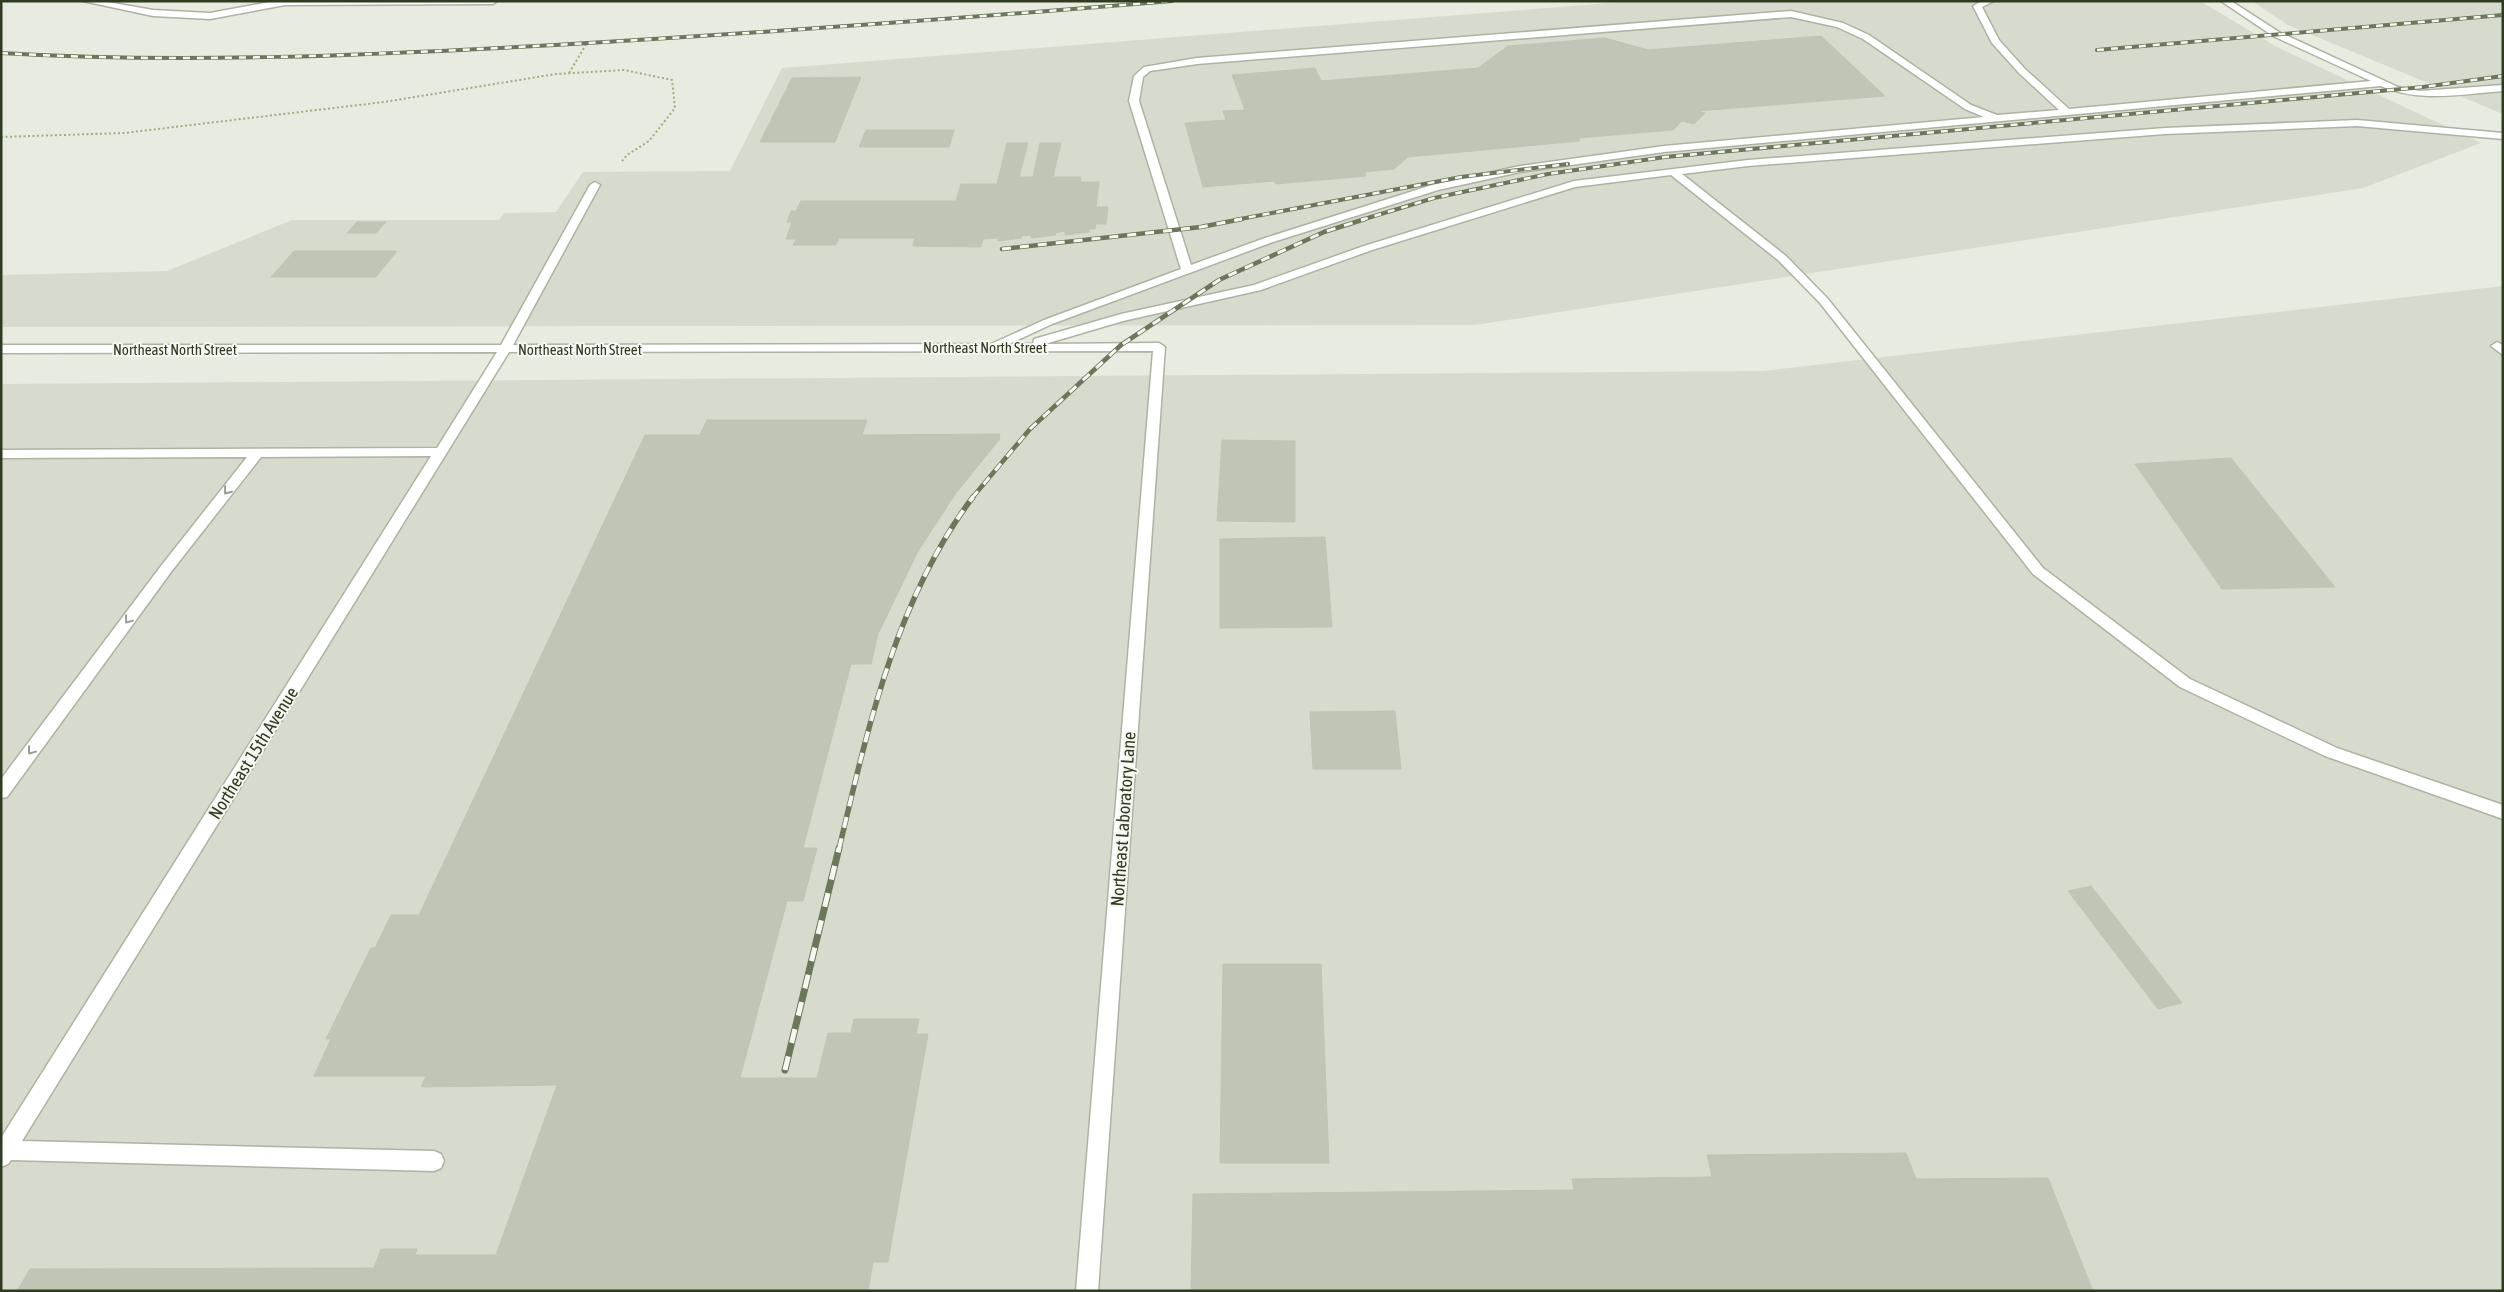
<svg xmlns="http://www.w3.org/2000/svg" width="2504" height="1292" font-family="'Asap Condensed',sans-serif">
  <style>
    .built { fill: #d7dbce }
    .building { fill: #c0c5b6; stroke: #bfc4b3 }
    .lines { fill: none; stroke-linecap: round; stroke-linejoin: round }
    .minor-casing { stroke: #adb3a3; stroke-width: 3 }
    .path { stroke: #9bae81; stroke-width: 2; stroke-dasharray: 2 2.5; stroke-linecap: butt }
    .minor { fill: #fff; fill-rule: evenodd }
    .rail-far3-casing { stroke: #6a775b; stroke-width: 4 }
    .rail-far2-casing { stroke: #6a775b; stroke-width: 4.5 }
    .rail-far1-casing { stroke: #6a775b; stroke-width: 5.5 }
    .rail-casing { stroke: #6a775b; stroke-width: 7 }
    .rail-far3 { stroke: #f6f7f1; stroke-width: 2.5; stroke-dasharray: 7; stroke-linecap: butt }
    .rail-far2 { stroke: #f6f7f1; stroke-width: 3; stroke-dasharray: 9; stroke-linecap: butt }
    .rail-far1 { stroke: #f6f7f1; stroke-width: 4; stroke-dasharray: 11; stroke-linecap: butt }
    .rail { stroke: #f6f7f1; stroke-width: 5; stroke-dasharray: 14; stroke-linecap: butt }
    .oneway { stroke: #979d90 }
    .labels { text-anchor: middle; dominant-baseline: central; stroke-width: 4; stroke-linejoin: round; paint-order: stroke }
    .far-street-label { font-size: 15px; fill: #2f3b21; stroke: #f6f7f1 }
    .street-label { font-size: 18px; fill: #2f3b21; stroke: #f6f7f1 }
  </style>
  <rect width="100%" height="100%" fill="#e8ebe0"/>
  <path class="built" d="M1637,1h563l77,46 204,96 -118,45 -888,137 -1474,2v-52l166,-4 125,-51h207l5,-7 52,-1 27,-40 147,-1 52,-103z
    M2252,1h251v113l-215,-89z
    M2503,286v1005h-2502v-907l1762,-13z"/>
  <path class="building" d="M1821,36l64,60 -188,15 8,2 -11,11 -12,-3 -9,9 -95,8 2,3 -172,16 -14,12 -30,3 2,4 -90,8 -2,-3 -71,6 -18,-64 41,-3 -3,-9 22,-1 -13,-35 83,-7 6,13 157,-13 30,-22 97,-8 43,12z
    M861,77l-26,65h-75l32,-64z
    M866,130h88l-5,17h-90z
    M1007,143h21l-9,34h14l7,-34h21l-8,34h28l-1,5h19l-3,25h12l-2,17h-10l-1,5h-6v3l-24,3v-4l-10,2 1,2 -24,3 -1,-3 -10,1 1,2 -24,3 -1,-3 -14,1 -2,8 -68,-1 2,-8h-76l-3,7h-43l3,-6h-10l6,-17h-5l4,-11h5l5,-10h155l5,-17h36z
    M357,222h29l-10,11h-29z
    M294,251h103l-21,26h-105z
    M707,420h160l-5,15 138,-1 -1,6 -43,53 -38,58 -40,83 -7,30h-20l-48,184h14l-14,53h-16l-47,177h77l11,-45h23l3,-14h65l-3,15h12l-40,228h-15l-5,29h-851l13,-22 344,-1 7,-19h36l-2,6h81l61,-170 -136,2 5,-11h-112l17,-37h-5l45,-91h4l16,-33h28l226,-480h55z
    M1222,440l73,1v81l-78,-1z
    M2231,458l104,129 -113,2 -87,-125z
    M1325,537l7,90 -112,1v-89z
    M1395,711l6,58h-88l-3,-57z
    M2091,886l91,117 -24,6 -90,-118z
    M1223,964h98l8,199h-109z
    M1906,1153l10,26 132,-1 45,113h-902l2,-97 381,-4 -2,-11 140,-2 -5,-22z"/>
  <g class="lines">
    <defs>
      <path id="minor" d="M83,1h19l51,9 57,3 65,-12h222l-4,3 -208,1 -75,14 -57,-3z
        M1982,1h12l-12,6 17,33 26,29 44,40 302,-28 -98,-45 -52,-35h10l48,31 119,55 22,4 83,-6v6c-41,3 -84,12 -122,-5l-717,66 -144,20 -82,18 -165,52 -221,82 -43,20h24l1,-5 87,-25 133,-29 110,-39 210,-65 174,-21 417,-32 192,-8 146,13v6l-146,-13 -192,8 -417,32 -66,8 104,82 42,43 215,269 147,111 147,69 166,57v14l-178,-63 -145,-69 -147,-113 -213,-271 -42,-43 -107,-85 -96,12 -203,63 -111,40 -138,31 -78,23 114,-1 6,4 -67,944h-22l77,-940 -644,1 -487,789 412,10 7,3 3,7 -3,7 -7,3 -423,-11 -3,4 -7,3v-29l430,-682 -170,1 -90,115 -164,225 -6,1v-19l160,-213 86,-109 -246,1v-8l436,-2 60,-96 -496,1v-8h500l89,-160 5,-3 5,3 -87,160 478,-1 53,-24 137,-51 -52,-168 5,-25 10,-9 53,-9 594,-47 52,12 26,12 102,70 26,10 62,-5 -40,-37 -27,-30 -19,-37zM1791,17l46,10 26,12 102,70 19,8 -320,29 -144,20 -88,19 -167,53 -74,27 -52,-164 4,-24 7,-6 47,-7z
        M2497,342l6,3v10l-12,-9z"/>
    </defs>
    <use href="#minor" class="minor-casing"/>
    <path class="path" d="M569,73l18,-30
      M1,137l123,-4 260,-31 172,-28 68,-4 48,10 3,28 -26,33 -22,14 -5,6"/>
    <use href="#minor" class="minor"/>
    <defs>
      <path id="rail-far3" d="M2097,50l406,-35
        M1,53c185,11 369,2 554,-8 206,-12 411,-27 617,-44
        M1235,220l226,-43 107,-13
        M1361,220l73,-22 114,-24 117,-17 758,-70 80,-11"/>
      <path id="rail-far2" d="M1002,249l199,-22 41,-8
        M972,498l58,-69 91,-84 98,-65 105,-48 41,-13"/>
      <path id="rail-far1" d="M839,849c29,-122 57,-250 134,-352"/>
      <path id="rail" d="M785,1070l54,-222"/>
    </defs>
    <use href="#rail-far3" class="rail-far3-casing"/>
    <use href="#rail-far2" class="rail-far2-casing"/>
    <use href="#rail-far1" class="rail-far1-casing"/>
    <use href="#rail" class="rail-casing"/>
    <use href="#rail-far3" class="rail-far3"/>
    <use href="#rail-far2" class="rail-far2"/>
    <use href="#rail-far1" class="rail-far1"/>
    <use href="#rail" class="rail"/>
  </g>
  <defs><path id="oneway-chevron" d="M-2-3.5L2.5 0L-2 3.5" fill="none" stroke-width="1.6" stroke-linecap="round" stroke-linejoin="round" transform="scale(1.25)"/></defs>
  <g class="oneway">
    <use href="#oneway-chevron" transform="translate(227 491) rotate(128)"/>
    <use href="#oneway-chevron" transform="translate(128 620) rotate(127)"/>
    <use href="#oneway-chevron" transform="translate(31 751) rotate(127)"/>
  </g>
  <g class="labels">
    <g class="far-street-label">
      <text x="985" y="347">Northeast North Street</text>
      <text x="175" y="349">Northeast North Street</text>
      <text x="580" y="349">Northeast North Street</text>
    </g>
    <g class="street-label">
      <text transform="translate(253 753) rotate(-58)">Northeast 15th Avenue</text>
      <text transform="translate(1123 819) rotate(-86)">Northeast Laboratory Lane</text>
    </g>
  </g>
  <rect width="2504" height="1292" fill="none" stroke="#2f3b21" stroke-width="5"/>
</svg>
